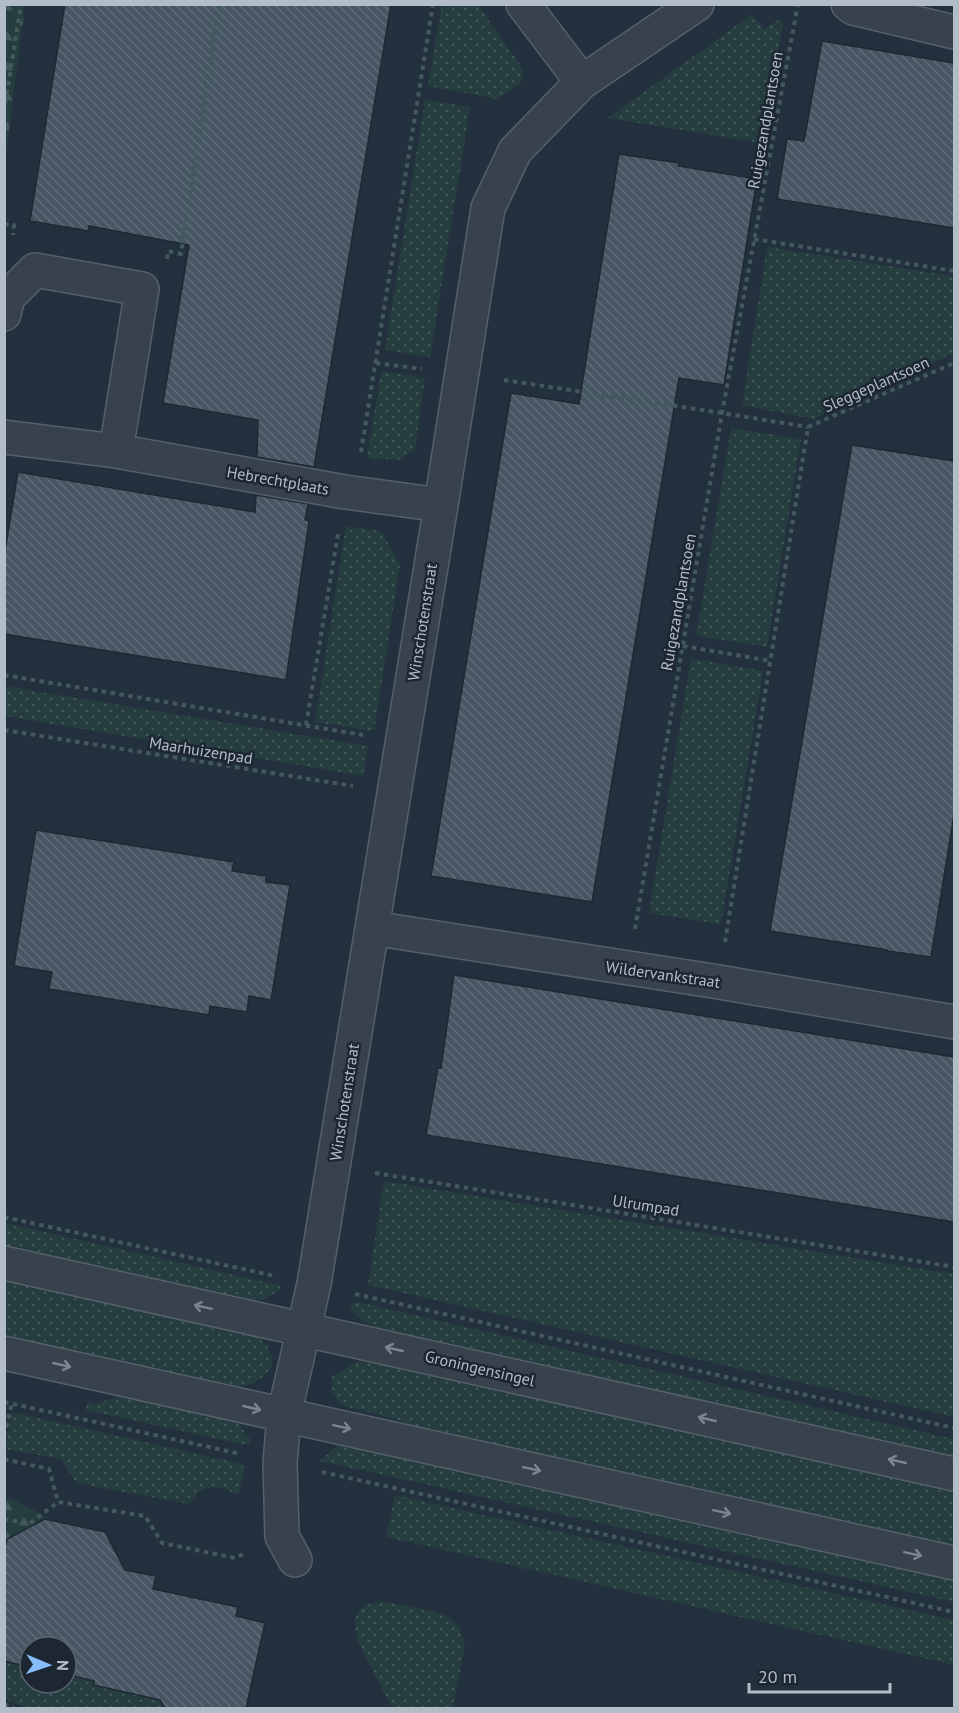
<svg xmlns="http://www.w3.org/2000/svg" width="959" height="1713" font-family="'PT Sans',sans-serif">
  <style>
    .grass { fill: url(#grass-dots) }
    .forest { fill: url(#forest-firs) }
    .building { fill: url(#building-back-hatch); stroke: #1e2934; stroke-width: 1.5 }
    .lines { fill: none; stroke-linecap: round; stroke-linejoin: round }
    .minor-casing { stroke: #55606b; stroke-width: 36 }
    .path { stroke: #435a5b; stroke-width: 4; stroke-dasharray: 4.5 4.5; stroke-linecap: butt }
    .minor { stroke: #37424d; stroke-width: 33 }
    .oneway { stroke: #7b8691 }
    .labels { text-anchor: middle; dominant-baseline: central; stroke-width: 5; stroke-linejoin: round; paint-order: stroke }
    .street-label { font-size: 16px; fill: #b2bdc8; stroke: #1c2732 }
  </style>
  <defs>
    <pattern id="grass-dots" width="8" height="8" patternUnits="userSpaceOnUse" patternTransform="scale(1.5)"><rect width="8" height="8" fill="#253d3e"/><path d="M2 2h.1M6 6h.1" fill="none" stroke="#425758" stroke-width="1.8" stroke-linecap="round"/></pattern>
    <pattern id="forest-firs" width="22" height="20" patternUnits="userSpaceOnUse" patternTransform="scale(1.5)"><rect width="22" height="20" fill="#253d3e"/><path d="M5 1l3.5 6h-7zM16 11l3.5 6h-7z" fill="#425758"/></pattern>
    <pattern id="building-back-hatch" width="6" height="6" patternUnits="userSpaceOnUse" patternTransform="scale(1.5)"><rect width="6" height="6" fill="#465663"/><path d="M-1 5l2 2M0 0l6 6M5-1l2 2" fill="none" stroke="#5e6c78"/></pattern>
  </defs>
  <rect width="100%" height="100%" fill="#23303d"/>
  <path class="grass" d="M442,4l36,1 45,64 -2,14 -24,16 -69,-13z
    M752,14l12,15 16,-10 3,5 -21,119 -154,-25z
    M425,100l45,7 -40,250 -45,-7z
    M767,247l187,29v77l-141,66 -71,-14z
    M381,371l44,7 -10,71 -17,11 -31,-2z
    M731,428l70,11 -34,208 -71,-11z
    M346,526l35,5 19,34 -26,166 -59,-9z
    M691,658l72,13 -42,253 -72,-11z
    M4,686l364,60 -5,30 -358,-60z
    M384,1181l570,93v143l-586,-132z
    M5,1223l274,62 2,5 -18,10 -8,-2 -2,5 -248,-55z
    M5,1276l177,38 34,16 43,8 8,8 5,11v10l-8,9 -12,8 -20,4 -227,-49z
    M358,1302l596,137v19l-572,-127 -18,-9 -14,-13 1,-5z
    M365,1359l589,127v64l-526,-117 -30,-13 -57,-15 -9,-11v-17l19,-13z
    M126,1393l107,24 1,5 5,1 11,17v3l-4,2 -160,-35 1,-8 9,2z
    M12,1412l231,52 1,8 -6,23c-12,-7 -26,-12 -39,-3 -4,3 -7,9 -10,12l-113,-21 -15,-24 -56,-10z
    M344,1441l610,136v25l-634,-141 18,-16 6,1z
    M395,1495l559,125v45l-568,-128z
    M381,1601l56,11 14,6 9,11 5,16 -12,63h-61c-7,-12 -13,-25 -19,-37 -13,-24 -37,-64 8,-70z
    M4,1661l26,6v16h36v-9l28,7 -1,4 67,15 5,8h-138l-22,-9z"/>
  <path class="forest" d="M5,4l20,1 -20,156 -1,-156z
    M5,1497l9,2 37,21 27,48 -73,-18z"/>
  <path class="building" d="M65,4h326l-77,463 -57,-10 1,-37 -95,-17 26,-158 -100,-19v5l-59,-10z
    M822,41l132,22v165l-177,-29 10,-60 17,2z
    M619,154l60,9 -1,3 79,13 -33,206 -45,-7 -87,524 -161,-26 80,-483 68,11z
    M852,445l102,16v353l-23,143 -44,-6v-1l-117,-19z
    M18,472l237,40 1,-17 52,9 -3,16 4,1 -23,159 -282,-46v-77z
    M36,830l198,32 -2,9 34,5v6l24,3 -19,115 -22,-4 -2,16 -37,-6 -1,9 -160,-26 3,-17 -38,-6z
    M454,975l500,82v165l-528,-87 12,-67h3z
    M45,1519l60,13 20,38 31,6 -3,13 85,18 -2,9 29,7 -19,85h-81l-5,-8 -67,-15 1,-4 -28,-7v-27h-36v20l-26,-6v-108l3,-14z"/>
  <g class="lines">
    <defs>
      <path id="minor" d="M523,4l59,78
        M848,4l5,4 101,24
        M4,314l4,-17 27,-27 107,19 -26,162
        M4,437l112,14 229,41 96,13
        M372,928l347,54 235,40
        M4,1263l950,211
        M4,1353l950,210
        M295,1560l-13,-24 -2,-73 4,-48 30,-131 127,-779 47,-297 27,-57 67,-69 115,-78"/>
    </defs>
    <use href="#minor" class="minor-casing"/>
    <path class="path" d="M4,112l17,-108
      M4,224l10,1 -1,10
      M754,239l200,32
      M167,259l1,-8 13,3 38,-250
      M376,363l46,6
      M504,380l218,33 86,14
      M808,427l146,-64
      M361,452l72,-448
      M683,646l88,15
      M4,675l359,60
      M306,725l32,-191
      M4,730l349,56
      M635,929l87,-516 76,-409
      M725,942l83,-515
      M375,1173l579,94
      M4,1217l271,59
      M355,1294l599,134
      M4,1402l237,52
      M4,1436l8,-33
      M4,1459l45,10 9,33 87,14 17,27 73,15 11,-5
      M322,1472l632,140
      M4,1519l25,5 29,-22
      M4,1704l10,4"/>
    <use href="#minor" class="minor"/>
  </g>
  <defs><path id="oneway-shaft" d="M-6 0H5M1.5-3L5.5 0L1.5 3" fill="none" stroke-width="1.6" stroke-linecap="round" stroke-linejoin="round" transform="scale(1.5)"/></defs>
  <g class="oneway">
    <use href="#oneway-shaft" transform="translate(203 1307) rotate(-168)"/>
    <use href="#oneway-shaft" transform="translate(394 1349) rotate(-167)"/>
    <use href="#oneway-shaft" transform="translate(62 1365) rotate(13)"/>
    <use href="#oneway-shaft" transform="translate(252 1408) rotate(13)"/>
    <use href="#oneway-shaft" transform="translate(707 1419) rotate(-167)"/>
    <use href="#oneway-shaft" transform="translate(342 1427) rotate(12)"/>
    <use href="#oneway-shaft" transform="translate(897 1461) rotate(-167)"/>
    <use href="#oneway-shaft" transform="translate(532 1469) rotate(12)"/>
    <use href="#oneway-shaft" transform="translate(722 1512) rotate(12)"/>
    <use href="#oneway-shaft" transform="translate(913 1554) rotate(12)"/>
  </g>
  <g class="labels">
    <g class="street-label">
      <text transform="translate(765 120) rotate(-80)">Ruigezandplantsoen</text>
      <text transform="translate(876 384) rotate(-24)">Sleggeplantsoen</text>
      <text transform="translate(278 480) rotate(10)">Hebrechtplaats</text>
      <text transform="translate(678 602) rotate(-80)">Ruigezandplantsoen</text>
      <text transform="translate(422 622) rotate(-81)">Winschotenstraat</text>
      <text transform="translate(201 750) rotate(9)">Maarhuizenpad</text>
      <text transform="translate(663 974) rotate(8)">Wildervankstraat</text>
      <text transform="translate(344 1102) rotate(-81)">Winschotenstraat</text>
      <text transform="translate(646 1205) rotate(9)">Ulrumpad</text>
      <text transform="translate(480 1368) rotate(13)">Groningensingel</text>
    </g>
  </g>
  <rect width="959" height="1713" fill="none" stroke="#b2bdc8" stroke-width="12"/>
  <g transform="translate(48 1665) rotate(92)"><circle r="28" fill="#1c2732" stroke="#58636e" stroke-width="1.5"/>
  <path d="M0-4.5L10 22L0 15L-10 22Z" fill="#86bdfa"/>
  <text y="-9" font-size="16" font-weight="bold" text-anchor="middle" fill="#b2bdc8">N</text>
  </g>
  <path d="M749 1683v9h141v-9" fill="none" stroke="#b2bdc8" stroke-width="3"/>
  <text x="758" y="1683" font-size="18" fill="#b2bdc8" stroke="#1c2732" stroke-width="4.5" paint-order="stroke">20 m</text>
</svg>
